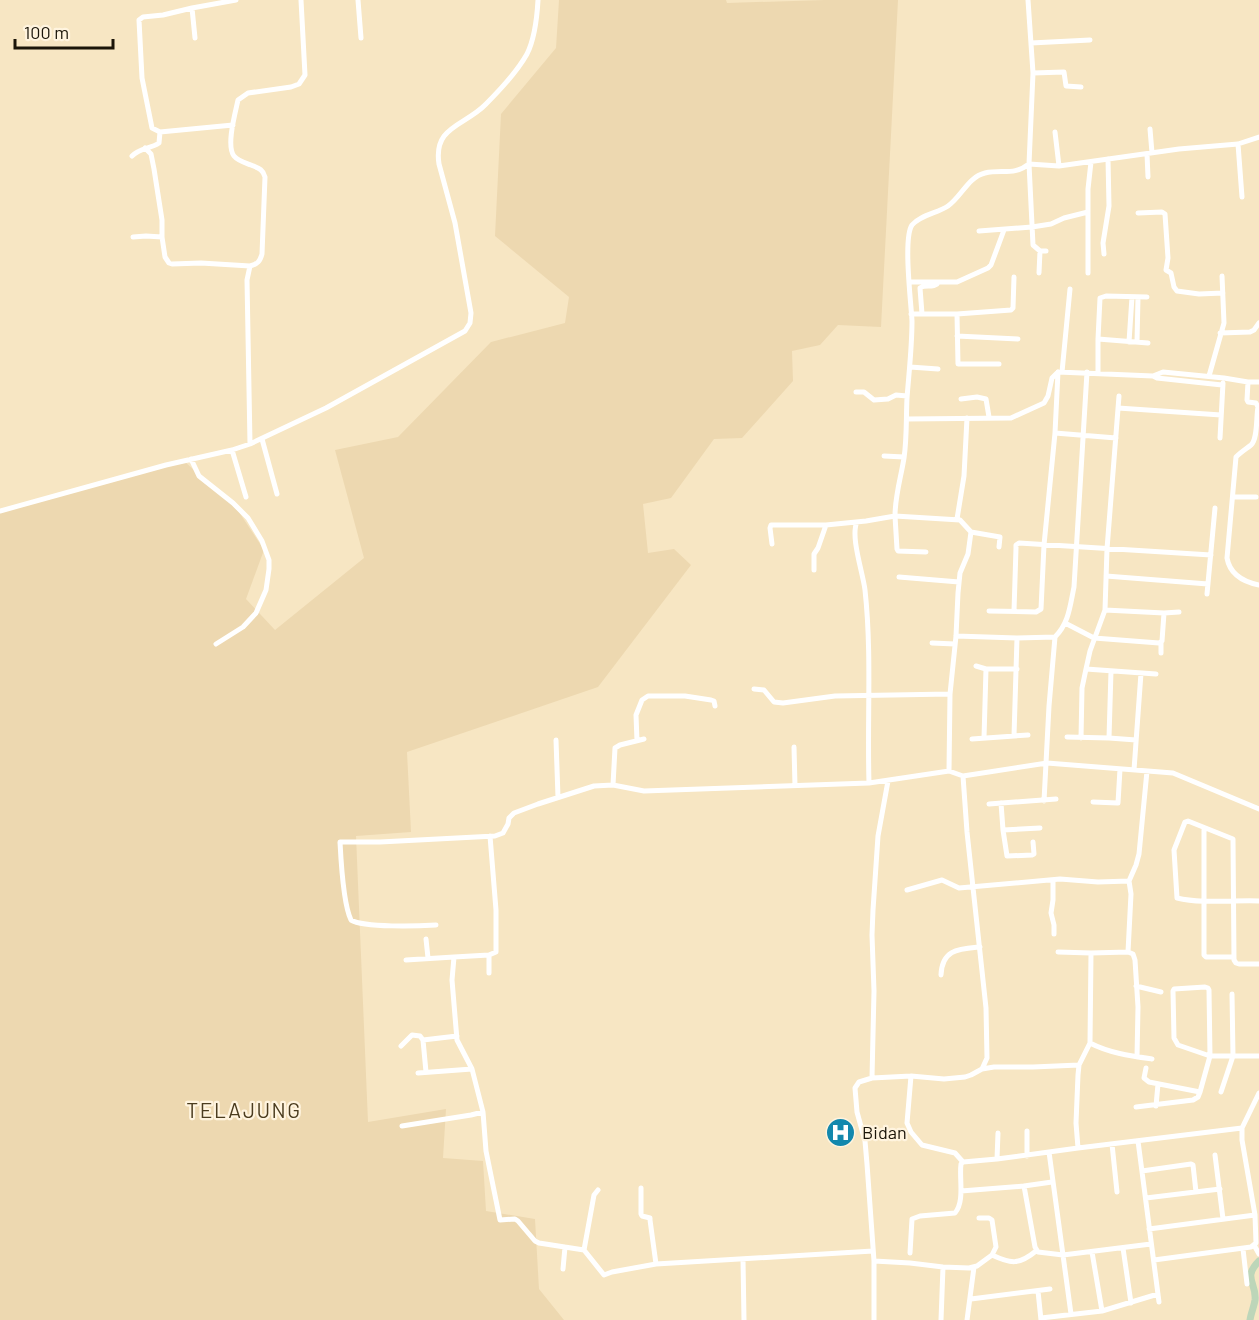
<svg xmlns="http://www.w3.org/2000/svg" width="1259" height="1320" font-family="Barlow,sans-serif">
  <style>
    .built { fill: #edd8b0 }
    .lines { fill: none; stroke-linecap: round; stroke-linejoin: round }
    .canal { stroke: #bdd6b9; stroke-width: 7 }
    .street { stroke: #fff; stroke-width: 5 }
    .labels { text-anchor: middle; dominant-baseline: central; stroke-width: 4.5; stroke-linejoin: round; paint-order: stroke }
    .poi-label { font-size: 18px; fill: #1b1509; stroke: #fff4df; text-anchor: start }
    .quarter-label { font-size: 21px; letter-spacing: 1.5px; fill: #4b3c1f; stroke: #fff4df }
  </style>
  <rect width="100%" height="100%" fill="#f7e6c3"/>
  <path class="built" d="M559,0h167l1,3 98,-3h73l-17,327 -43,-2 -18,20 -28,6 1,30 -51,57 -28,1 -43,59 -28,6 5,49 26,-4 17,16 -93,122 -191,65 4,80 -55,4 12,286 78,-13 -3,49 40,3 3,50 49,8 4,70 25,31h-564v-810l184,-49 53,48 27,41 -18,49 29,31 89,-72 -29,-108 63,-13 93,-95 74,-19 4,-26 -74,-61 6,-122 55,-66z"/>
  <g class="lines">
    <path class="canal" d="M1250,1320c1,-7 4,-13 5,-20 2,-17 -13,-22 4,-39"/>
    <path class="street" d="M358,0l3,38
      M1028,0l5,73 -4,91 4,81 7,6h6
      M192,8l3,30
      M1031,43l59,-3
      M1033,73l31,-1 2,14 15,1
      M233,125l-73,7 -8,-4 -10,-50 -3,-58 4,-3 20,-2 29,-7 44,-8
      M1150,129l2,24
      M1055,132l4,34
      M1238,144l4,53
      M145,148l6,6 3,15 8,51v17
      M1147,154l1,23
      M132,156c8,-8 18,-7 27,-13l1,-11
      M1138,213l24,-1 3,2 3,44 -2,12 5,3 3,14 3,4 22,3 24,-1
      M979,231l53,-4 19,-3 13,-6 24,-6
      M133,237l13,-1 16,1 3,20 4,6 3,1 29,-1 49,3
      M1104,254l-1,-11 6,-37 -1,-47
      M1039,273l1,-22
      M1088,273v-84l3,-27
      M909,282h48l31,-14 3,-3 13,-35
      M911,314h46l54,-4 2,-2 1,-31
      M922,314l-2,-26c5,-4 12,0 17,-4
      M957,314l1,50h41
      M1220,333l30,-1 4,-2 5,-7
      M957,336l61,3
      M1098,339l50,4
      M1129,342l3,-45
      M1137,342l1,-45
      M910,367l28,2
      M1058,372l95,4 4,2 65,7
      M1062,372l8,-83
      M1098,373v-34l2,-41 6,-2 41,1
      M1153,376l10,-4 61,6 24,4h11
      M1209,376l15,-53 -2,-47
      M1248,382l-1,18 1,2 8,1 2,4c-2,9 0,32 -7,38 -5,4 -10,7 -15,12l-9,101c3,17 17,24 32,27
      M856,392h8l10,8 14,-1 8,-4 11,1
      M1119,396l-12,153 -2,61 -15,41 -4,18 70,5
      M961,399l16,-2 9,2 3,18
      M1118,408l103,7
      M907,419l104,-1 33,-15 4,-7 4,-18 6,-6
      M1055,433l61,5
      M1220,438l3,-55
      M262,439l15,55
      M250,444l-3,-164 3,-14c8,-2 10,-5 12,-12l3,-77c-2,-8 -7,-9 -14,-12 -5,-2 -13,-4 -17,-9 -8,-10 1,-42 4,-56l10,-7 43,-6 8,-3 6,-9 -4,-75
      M232,450l14,47
      M884,456l20,1
      M191,459l8,17 34,27 15,15 14,23 7,19v9l-3,21 -10,23 -13,14 -27,17
      M1233,497h23
      M0,511l166,-46 66,-15 18,-6 76,-36 139,-77 5,-8 1,-10 -16,-90 -16,-59c-6,-38 26,-38 47,-60 13,-13 32,-34 41,-50 8,-16 10,-36 11,-54
      M957,519l7,-43 3,-58
      M857,522c-7,14 6,51 8,68 7,64 2,129 4,193
      M971,532l29,5 -1,10
      M772,544l-2,-16 1,-3h55l40,-4 29,-5 2,33 1,2 28,1
      M814,570v-16l4,-6 8,-23
      M1106,576l102,8
      M899,577l60,5
      M1207,594l8,-86
      M1105,610l59,3 15,-1
      M989,611l47,1 5,-3 3,-64 11,-112 3,-61
      M1014,611l2,-63v-3l3,-2 192,12
      M1065,623l29,15 65,5 3,-2 2,-28
      M956,636l61,2 38,-1
      M932,643l23,1
      M1161,643v10
      M976,666l10,3h31
      M754,689l10,1 10,12 9,1 52,-7 115,-2
      M1014,736l3,-98
      M1067,737l42,1 27,2
      M984,738l2,-69
      M1081,738l1,-50 4,-19
      M1109,738l2,-67
      M972,739l56,-4
      M556,740l2,57
      M637,741l-1,-26 6,-15 6,-4h37l26,4 3,1 1,5
      M794,747l1,39
      M1134,770l7,-97
      M949,771l1,-77 6,-58 2,-43 2,-20 8,-19 3,-22 -11,-12 -65,-4c0,-20 6,-39 9,-58 3,-20 2,-40 3,-60 2,-26 5,-51 5,-77 -1,-19 -9,-83 0,-96 8,-10 26,-12 36,-19 14,-10 20,-29 37,-33 17,-4 29,3 44,-9l30,2 120,-17 59,-5 21,-7
      M613,785l2,-37 5,-3 24,-6
      M1044,801l5,-95 6,-69c14,-14 15,-31 19,-50l13,-215
      M1093,802l25,1 2,-34
      M1001,803l2,27 4,26 25,-1 2,-1 -1,-12
      M989,804l67,-5
      M1204,828v127l2,2h28
      M1003,830l37,-2
      M490,836l6,74v42l-7,3 -35,2 -2,23 5,60 15,29 11,43 3,39 14,69 15,-1 3,2 17,20 4,2 45,7 20,25 8,-3 44,-8 217,-13
      M1053,880v20l-2,13 3,12v9
      M907,890l35,-10 17,8 101,-9 38,3 31,-1
      M1259,901c-26,-1 -57,3 -82,-3l-3,-48 11,-28 3,-1 45,18 1,121 2,3 3,1h20
      M436,925c-17,1 -72,3 -85,-5 -8,-16 -10,-59 -11,-78h40l115,-6 8,-3 5,-9 1,-6 5,-5 24,-9 56,-18 19,-1 31,6 225,-8 80,-12 14,5 84,-13 126,10 86,36
      M426,939l2,19
      M1058,952l33,1
      M489,955v18
      M406,960l48,-3
      M941,975c1,-26 18,-26 39,-28
      M1136,986l25,6
      M423,1040l34,-4
      M1090,1043c19,10 41,13 62,16
      M401,1046l11,-11 8,1 3,4 3,32
      M1137,1057l1,-50 -3,-47 -2,-6 -5,-2 3,-58 -2,-13 7,-16 3,-11 8,-83
      M1146,1068l-2,10 5,4 51,10
      M982,1069l12,-2h39l46,-2
      M418,1073l54,-4
      M911,1076l-4,47 4,9 11,13 33,8 8,9
      M872,1078l2,-87 -2,-56 1,-25 5,-74 10,-55
      M1221,1092l12,-36 -1,-62
      M1156,1106l2,-22
      M1136,1107l57,-7 5,-3 2,-5 10,-36 -1,-66 -1,-2 -3,-1 -31,2 -1,2 1,47 4,7 32,11h49
      M402,1126l69,-11 12,-3
      M1138,1141l21,161
      M1112,1144l5,48
      M1078,1148l-2,-25 2,-48 1,-10 11,-22 1,-90 37,-1
      M1049,1152l22,162
      M1215,1155l8,64
      M1027,1156v-25
      M997,1159l1,-26
      M1142,1171l49,-7 2,1 3,27
      M1024,1186l11,61 3,5 25,3 88,-11
      M641,1188v26l1,2 8,2v2l6,44
      M961,1191l63,-5 28,-4
      M1146,1198l74,-9
      M1149,1229l106,-14
      M1254,1245l5,9
      M1123,1248l8,55
      M1243,1249l4,35
      M584,1250l10,-55 4,-5
      M1092,1252l10,59
      M910,1253l2,-34 8,-3 35,-3c10,-12 4,-34 6,-49l2,-2 34,-3 81,-11 164,-20
      M992,1255c19,9 27,10 44,-4
      M743,1259l1,61
      M1154,1260l97,-13 5,-4 -1,-28 -13,-75v-12l17,-35
      M874,1261l36,2 33,4 26,1 8,-2 15,-11 4,-8 -4,-27 -3,-2h-10
      M563,1269l2,-22
      M1038,1291l3,29
      M971,1299l79,-10
      M1041,1318l61,-7 56,-17
      M874,1320v-59l-7,-97 -2,-23 -8,-29 -2,-24 4,-6 13,-4 39,-2 33,3 21,-2 6,-2 11,-6 5,-11 -1,-50 -19,-176 -4,-56
      M941,1320l2,-53
      M967,1320l7,-53"/>
  </g>
  <defs>
    <symbol id="hospital-disc" viewBox="-11 -11 22 22"><circle r="9.5" fill="#1388ad" stroke="#fff4df"/><path d="M-5-5h3v3.5h4V-5h3V5h-3V1.5h-4V5h-3Z" fill="#fff"/></symbol>
  </defs>
  <g fill-rule="evenodd">
    <use href="#hospital-disc" x="824" y="1116" width="33" height="33"/>
  </g>
  <g class="labels">
    <g class="poi-label">
      <text x="862" y="1132">Bidan</text>
    </g>
    <g class="quarter-label">
      <text x="244" y="1109">TELAJUNG</text>
    </g>
  </g>
  <path d="M15 39v9h98v-9" fill="none" stroke="#1b1509" stroke-width="3"/>
  <text x="24" y="39" font-size="18" fill="#1b1509" stroke="#fff4df" stroke-width="4.5" paint-order="stroke">100 m</text>
</svg>
